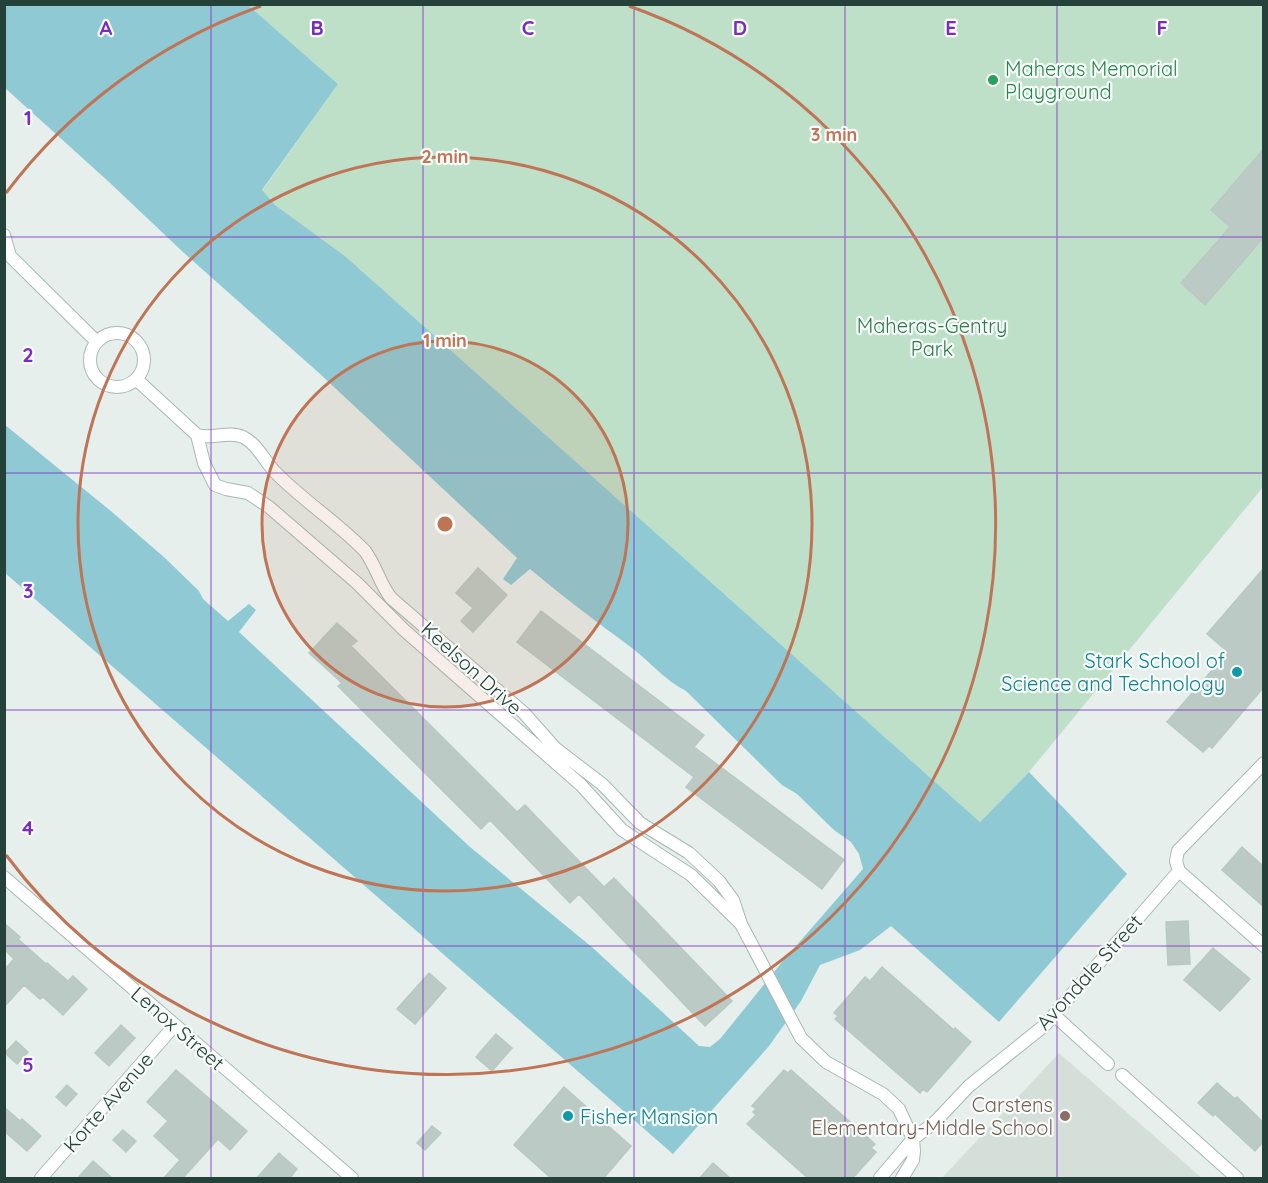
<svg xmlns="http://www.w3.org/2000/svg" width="1268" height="1183" font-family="Quicksand,sans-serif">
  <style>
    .built { fill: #d4dfda }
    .green { fill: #bfe0c8 }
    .water { fill: #8ec9d4 }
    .building { fill: #bbcac4; stroke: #b8c9c2; stroke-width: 1.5 }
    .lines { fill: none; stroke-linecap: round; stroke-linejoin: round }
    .minor-casing { stroke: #a8b8b2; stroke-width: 14 }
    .minor { stroke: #fff; stroke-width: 12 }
    .grid { fill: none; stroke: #7b2cbf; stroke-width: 1.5; stroke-opacity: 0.55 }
    .ring { fill: none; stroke: #c07456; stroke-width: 3 }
    .leisure-dot { fill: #2e9e5b; stroke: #f7fbf9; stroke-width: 2 }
    .culture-dot { fill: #0f9aa8; stroke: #f7fbf9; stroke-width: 2 }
    .education-dot { fill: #8d6e63; stroke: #f7fbf9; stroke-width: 2 }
    .labels { text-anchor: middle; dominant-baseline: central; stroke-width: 4.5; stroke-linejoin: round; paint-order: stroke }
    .leisure-label { font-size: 20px; fill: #27864d; stroke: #f7fbf9; text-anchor: start }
    .park-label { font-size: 20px; fill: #2d7a4b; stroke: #f7fbf9 }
    .culture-label { font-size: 20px; fill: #0d838f; stroke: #f7fbf9; text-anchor: end }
    .street-label { font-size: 20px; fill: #24423a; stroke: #f7fbf9 }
    .education-label { font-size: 20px; fill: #785e54; stroke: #f7fbf9; text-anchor: end }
    .grid-label { font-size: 20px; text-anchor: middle; font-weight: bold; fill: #7b2cbf; stroke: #f7fbf9; stroke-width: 4.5; stroke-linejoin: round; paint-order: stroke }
    .centre { fill: #c07456; stroke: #f7fbf9; stroke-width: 3 }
    .ring-label { font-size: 18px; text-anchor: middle; font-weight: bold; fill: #c07456; stroke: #f7fbf9; stroke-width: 4.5; stroke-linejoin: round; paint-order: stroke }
  </style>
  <rect width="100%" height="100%" fill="#e6efeb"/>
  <path class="built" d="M1059,1053l143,125h-260z"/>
  <path class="green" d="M248,5h1015v482l-234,285 -49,50 -635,-566 -70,-51 -13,-14 76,-107z"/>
  <path class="water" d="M5,5h243l90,79 -76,106 13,15 70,51 635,566 49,-50 98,102 -128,148 -108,-96 -31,24 -40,15 -19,36 -32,45 -96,108 -668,-581v-148l107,87 54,47 33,32 4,8 25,22 21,-17 7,6 -17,22 231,215 123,101 106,98 11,1 10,-8 63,-78 80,-92 -4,-15 -8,-12 -17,-12 -37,-36 -15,-9 -96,-94c-20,-10 -37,-30 -54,-43 -35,-26 -69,-51 -102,-79l-19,16 -8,-6 14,-21 -198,-185 -135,-120 -75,-71 -104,-94z"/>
  <path class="building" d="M1263,150v88l-58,67 -24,-22 49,-56 -19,-17z
    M478,568l29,27 -34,37 -12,-11 12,-13 -17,-15z
    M1263,569v119l-51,60 -3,-2 -6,6 -36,-30 61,-70 -21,-18z
    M541,611l163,124 -10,12 150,113 -22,29 -136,-102 8,-10 -177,-135z
    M337,623l20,18 -6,5 166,166 8,-7 79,82 10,-9 118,123 -27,25 -126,-132 -9,9 -80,-83 -9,9 -143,-143 4,-3 -33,-30z
    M1242,847l21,19v40l-41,-36z
    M1188,921l2,43 -22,1 -2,-43z
    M4,923l16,14 -2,2 28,25 1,-1 21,18 5,-5 14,13 -24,26 -20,-18 -3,2 -16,-14 -20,22v-37l10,-11 -8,-8 -2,2z
    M1213,948l37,31 -30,32 -36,-31z
    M882,967l72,63 1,-2 16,14 -44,50 -4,-3 -3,4 -85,-74 3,-3 -4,-3 31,-36 5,4z
    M429,973l17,15 -31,36 -18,-15z
    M121,1025l14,13 -26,28 -14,-13z
    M496,1034l16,14 -20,23 -16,-14z
    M16,1041l12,11 -11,12 -12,-11z
    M176,1070l71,61 -17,19 -12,-11 -36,40h-19l17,-19 -26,-24 14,-15 -21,-19z
    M784,1070l4,3 3,-3 84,74 -4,4 5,4 -24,27h-43l-62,-55 9,-9 -3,-3 3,-3 -4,-3z
    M1217,1083l18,16 2,-2 26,25v20l-8,9 -40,-37 -2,2 -15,-13z
    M67,1085l10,9 -11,12 -10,-9z
    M564,1087l67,59 -28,33h-51l-38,-34z
    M4,1107l16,14 2,-2 19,17 -14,15 -23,-20z
    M432,1126l9,7 -16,17 -8,-7z
    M123,1130l13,11 -10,11 -13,-12z
    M279,1153l18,16 -8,10h-33z
    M93,1161l20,18h-36z
    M713,1163l18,16h-32z"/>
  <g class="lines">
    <defs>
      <path id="minor" d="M4,235l6,21 87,86
        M90 360a27 27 0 1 1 54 0a27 27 0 1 1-54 0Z
        M136,379l61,56c15,5 31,-5 46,2 14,7 21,23 31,34 28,29 63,51 91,80 11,15 15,33 26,47l133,115 31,35 47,36 38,39 49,30 30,28 14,19 8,24 60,114 25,24 57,32 16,15 14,30 1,12 -1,9 -11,18
        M197,435l7,28 11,22 11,4 22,4 21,14 88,76 47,47 177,155 41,45 69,45 49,48
        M1264,763l-86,88 -2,10 3,10 85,75
        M4,877l348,301
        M1054,1015l54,49
        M1122,1075l115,103
        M41,1178l134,-153
        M880,1178l33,-39 22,-17 34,-36 76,-61 134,-154"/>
    </defs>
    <use href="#minor" class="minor-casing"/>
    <use href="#minor" class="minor"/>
  </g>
  <path class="grid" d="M211,4v1174M423,4v1174M634,4v1174M845,4v1174M1057,4v1174M4,237h1260M4,473h1260M4,710h1260M4,946h1260"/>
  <circle cx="445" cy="524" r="183" fill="#c07456" fill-opacity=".12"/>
  <g class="ring">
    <circle cx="445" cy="524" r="183"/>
    <circle cx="445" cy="524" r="367"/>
    <path d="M6 193A550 550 0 0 1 261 6M629 6A550 550 0 1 1 6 855"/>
  </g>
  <circle class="leisure-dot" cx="993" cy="80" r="6"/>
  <g class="culture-dot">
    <circle cx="1237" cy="672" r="6"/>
    <circle cx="568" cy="1116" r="6"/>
  </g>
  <circle class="education-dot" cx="1065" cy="1116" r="6"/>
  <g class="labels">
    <g class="leisure-label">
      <text x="1005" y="68">Maheras Memorial<tspan x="1005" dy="23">Playground</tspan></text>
    </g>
    <g class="park-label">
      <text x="932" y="325">Maheras-Gentry<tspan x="932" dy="23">Park</tspan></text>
    </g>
    <g class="culture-label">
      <text x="1225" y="660">Stark School of<tspan x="1225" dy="23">Science and Technology</tspan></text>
      <text x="580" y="1116" text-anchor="start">Fisher Mansion</text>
    </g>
    <g class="street-label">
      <text transform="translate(472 668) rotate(42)">Keelson Drive</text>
      <text transform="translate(1089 972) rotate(-48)">Avondale Street</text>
      <text transform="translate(178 1028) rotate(41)">Lenox Street</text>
      <text transform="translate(108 1102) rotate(-49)">Korte Avenue</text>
    </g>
    <g class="education-label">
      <text x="1053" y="1104">Carstens<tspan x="1053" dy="23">Elementary-Middle School</tspan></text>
    </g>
  </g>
  <g class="grid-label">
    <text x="106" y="35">A</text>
    <text x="317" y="35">B</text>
    <text x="528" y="35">C</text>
    <text x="740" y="35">D</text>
    <text x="951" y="35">E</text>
    <text x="1162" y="35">F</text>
    <text x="28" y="125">1</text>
    <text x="28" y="362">2</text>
    <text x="28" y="598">3</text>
    <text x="28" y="835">4</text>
    <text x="28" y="1072">5</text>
  </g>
  <circle cx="445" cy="524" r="9" class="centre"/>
  <g class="ring-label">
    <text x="834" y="141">3 min</text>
    <text x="445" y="163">2 min</text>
    <text x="445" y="347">1 min</text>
  </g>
  <rect width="1268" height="1183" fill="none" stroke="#24423a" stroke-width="12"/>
</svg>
